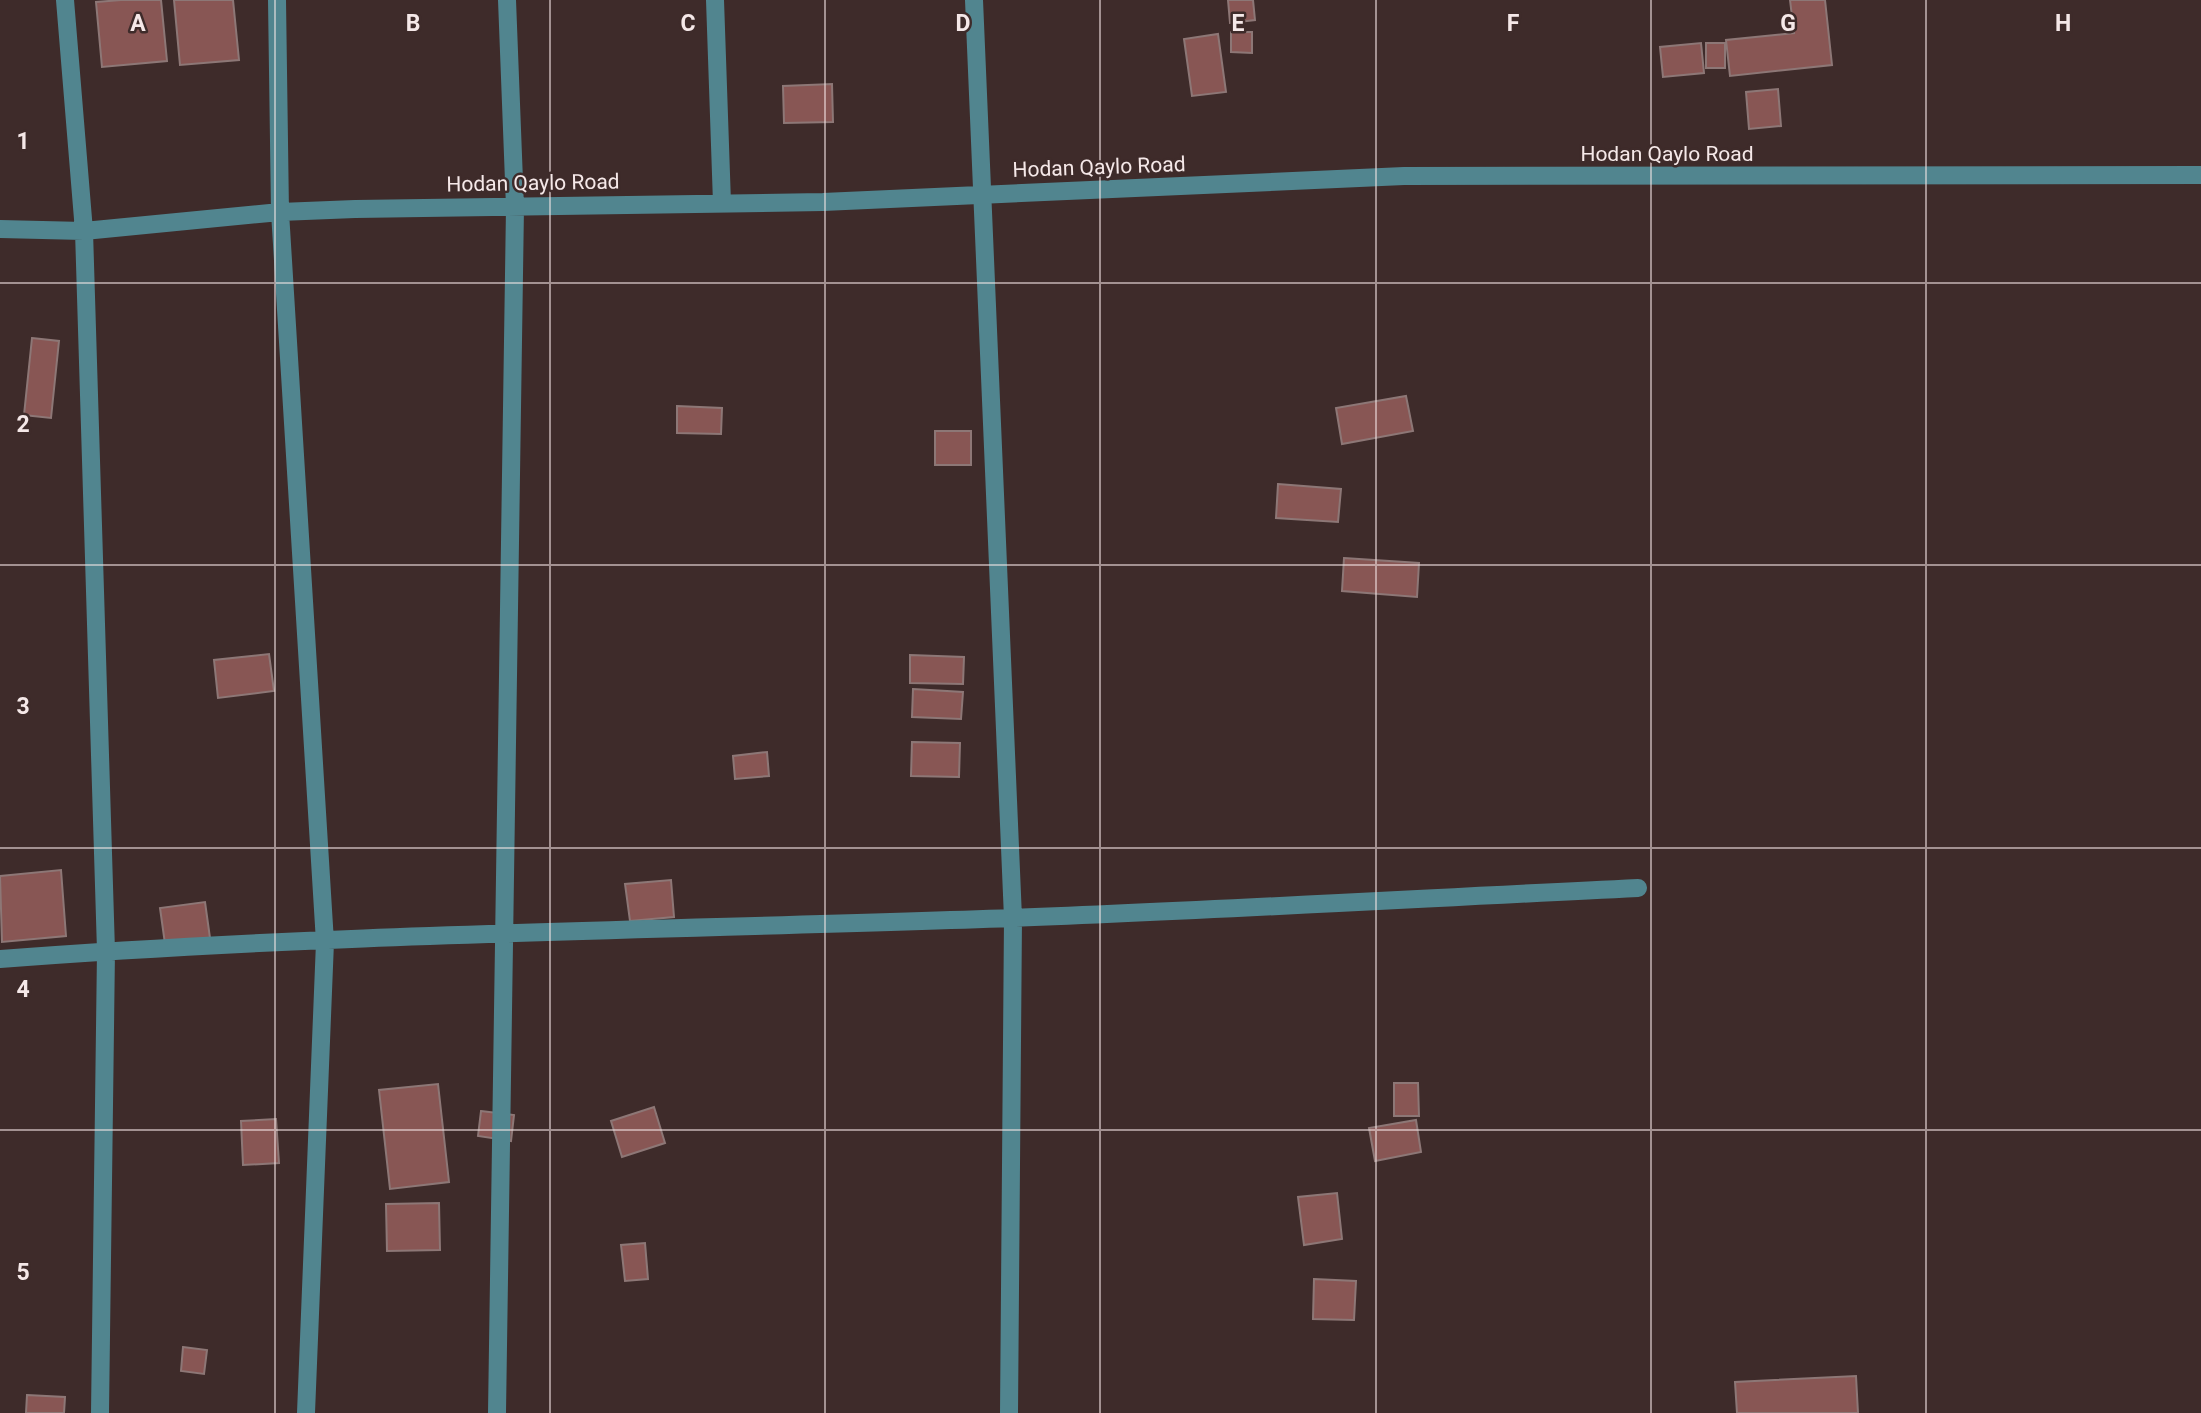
<svg xmlns="http://www.w3.org/2000/svg" width="2201" height="1413" font-family="Roboto,sans-serif">
  <style>
    .building { fill: #885654; stroke: #8d7776; stroke-width: 2 }
    .lines { fill: none; stroke-linecap: round; stroke-linejoin: round }
    .minor { stroke: #51858f; stroke-width: 18 }
    .grid { fill: none; stroke: #f5e8e8; stroke-width: 2; stroke-opacity: 0.55 }
    .labels { text-anchor: middle; dominant-baseline: central; stroke-width: 5; stroke-linejoin: round; paint-order: stroke }
    .street-label { font-size: 21px; fill: #f5e8e8; stroke: #3e2b2a }
    .grid-label { font-size: 23px; text-anchor: middle; font-weight: bold; fill: #f5e8e8; stroke: #3e2b2a; stroke-width: 5; stroke-linejoin: round; paint-order: stroke }
  </style>
  <rect width="100%" height="100%" fill="#3e2b2a"/>
  <path class="building" d="M121,0h40l6,61 -65,6 -6,-65z
    M174,0h59l6,60 -59,5z
    M1228,0h25l2,20 -25,3z
    M1790,0h35l7,65 -102,11 -4,-36 68,-7z
    M1231,32h21v21l-21,-1z
    M1218,34l8,58 -34,4 -8,-57z
    M1701,43l3,30 -41,4 -3,-30z
    M1706,43h19v25h-19z
    M832,84l1,38 -49,1 -1,-37z
    M1778,89l3,37 -32,3 -3,-37z
    M32,338l27,3 -8,77 -27,-3z
    M1406,396l7,35 -71,13 -6,-36z
    M677,406l45,2 -1,26 -44,-1z
    M935,431h36v34h-36z
    M1278,484l63,5 -3,33 -62,-4z
    M1344,558l75,5 -2,34 -75,-6z
    M269,654l5,37 -56,7 -4,-38z
    M910,655l54,2 -1,27 -53,-1z
    M913,689l50,3 -2,27 -49,-2z
    M912,742l48,1 -1,34 -48,-1z
    M767,752l2,24 -34,3 -2,-23z
    M61,870l5,66 -64,6 -2,-66z
    M671,880l3,37 -44,4 -5,-37z
    M205,902l5,36 -45,6 -5,-36z
    M1394,1083h24l1,33h-25z
    M438,1084l11,98 -59,7 -11,-99z
    M654,1107l11,36 -43,14 -11,-36z
    M481,1111l33,4 -3,26 -33,-5z
    M276,1119l3,44 -36,2 -2,-44z
    M1416,1120l5,32 -46,9 -6,-33z
    M1337,1193l5,46 -38,6 -6,-48z
    M439,1203l1,47 -53,1 -1,-47z
    M645,1243l3,36 -23,2 -4,-36z
    M1314,1279l42,2 -2,39 -41,-1z
    M183,1347l24,3 -3,24 -23,-3z
    M1856,1376l2,37h-121l-2,-31z
    M27,1395l38,2 -1,16h-38z"/>
  <g class="lines">
    <path class="minor" d="M65,0l19,231 22,720 -6,462
      M277,0l3,212 45,730 -19,471
      M715,0l7,203
      M974,0l39,918 -4,495
      M0,229l84,2 196,-19 75,-3 468,-7 581,-26 797,-1
      M0,959c337,-26 675,-29 1012,-41 209,-8 417,-20 626,-30
      M497,1413l18,-1206 -8,-207"/>
  </g>
  <path class="grid" d="M275,0v1413M550,0v1413M825,0v1413M1100,0v1413M1376,0v1413M1651,0v1413M1926,0v1413M0,283h2201M0,565h2201M0,848h2201M0,1130h2201"/>
  <g class="labels">
    <g class="street-label">
      <text x="1667" y="154">Hodan Qaylo Road</text>
      <text transform="translate(1099 167) rotate(-2)">Hodan Qaylo Road</text>
      <text transform="translate(533 183) rotate(-1)">Hodan Qaylo Road</text>
    </g>
  </g>
  <g class="grid-label">
    <text x="138" y="31">A</text>
    <text x="413" y="31">B</text>
    <text x="688" y="31">C</text>
    <text x="963" y="31">D</text>
    <text x="1238" y="31">E</text>
    <text x="1513" y="31">F</text>
    <text x="1788" y="31">G</text>
    <text x="2063" y="31">H</text>
    <text x="23" y="149">1</text>
    <text x="23" y="432">2</text>
    <text x="23" y="714">3</text>
    <text x="23" y="997">4</text>
    <text x="23" y="1280">5</text>
  </g>
</svg>
